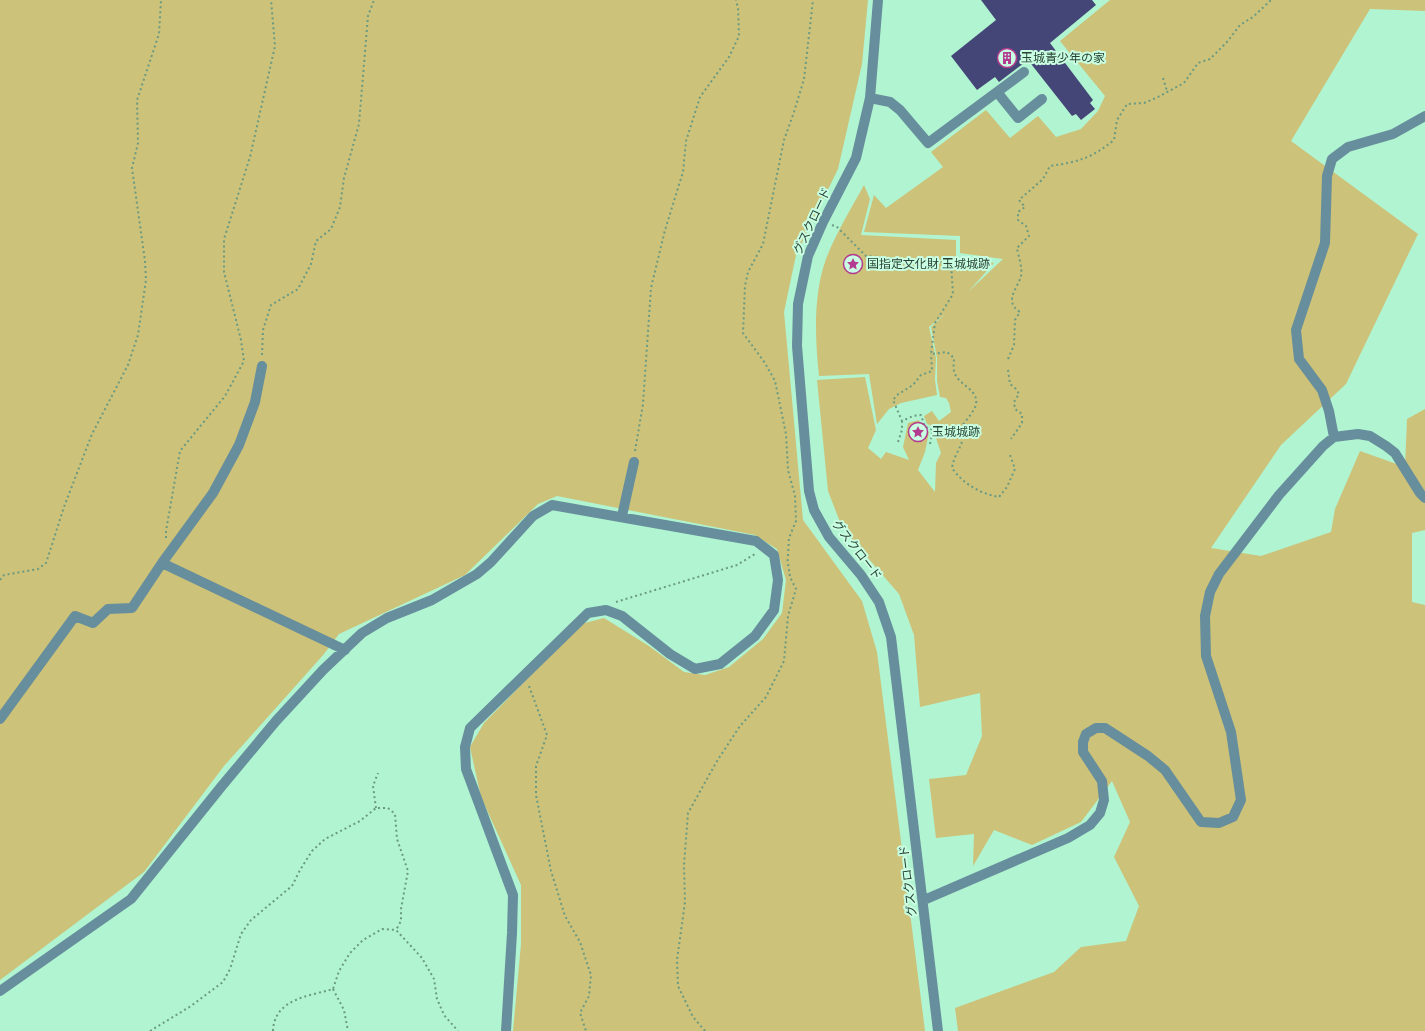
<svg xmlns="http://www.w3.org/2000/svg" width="1425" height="1031" font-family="'Times New Roman','Noto Sans JP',serif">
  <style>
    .green { fill: #ccc279 }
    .building { fill: #454678 }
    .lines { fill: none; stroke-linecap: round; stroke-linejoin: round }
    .path { stroke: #6b9a82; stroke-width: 2; stroke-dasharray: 2 3; stroke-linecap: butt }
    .minor { stroke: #668e9c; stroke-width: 10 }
    .labels { text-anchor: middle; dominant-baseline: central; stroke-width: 4; stroke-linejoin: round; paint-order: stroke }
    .poi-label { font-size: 12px; fill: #284335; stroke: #c9fee2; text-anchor: start }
    .street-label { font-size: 12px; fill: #284335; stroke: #c9fee2 }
  </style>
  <rect width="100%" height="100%" fill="#b1f4d1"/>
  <path class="green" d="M0,0h868l-6,64 -24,105 -42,86 -12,57 19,208 59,81 15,51 48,379h-412l8,-87v-59l-40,-88 -11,-50 14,-24 97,-99 23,-6 45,28 35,26 21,3 24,-8 34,-28 19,-26 4,-33 -9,-31 -22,-14 -198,-39 -19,8 -73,71 -126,59 -15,20 -100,112 -80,106 -144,108z
    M1110,0h315v11l-55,-2 -79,132 127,93 -72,150 -65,61 -70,103 50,8 70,-24 4,-23 25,-58 45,16 2,-48 18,-10v121l-13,3v69l13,3v426h-467l-3,-23 99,-36 27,-25 45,-6 13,-35 -25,-49 16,-35 -18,-41 -31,41 -49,23 -38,-15 -21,36 1,-32 -38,4 -7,-59 37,-4 16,-39 -2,-43 -60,14 -6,-72 -15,-41 -44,-51 -15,-21 -12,-31 -11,-111 48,-3 11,53 -8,18 13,11 5,-7 23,8 -6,-13 5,-24 11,-3 3,7 7,5 -4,20 -7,18 17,22 1,-29 5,-10 -5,-15v-11l-9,-3 -3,-8 8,-5 7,10 12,-9 -2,-9 -3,-5 -6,-1 -3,-16v-23l-6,-31 15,-14 -17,14 7,31 -1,22 2,15 -36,8 -12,6 -12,15 -8,-50 -50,2c-4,-37 -6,-81 7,-117 10,-26 25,-50 38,-74l6,14 -9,36 95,5v18l38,5 -26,29 35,-33 -43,-6v-17l-96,-4 10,-37 12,13 57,-41 -12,-15 55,-42 24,28 28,-22 18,21 25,-8 17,-18 7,-15 -45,-55z"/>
  <path class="building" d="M981,0h111l4,5 -46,38 43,57 -3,3 5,6 -14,11 -5,-6 -4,2 -44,-56 -29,22 -4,-5 -18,13 -26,-34 45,-36z"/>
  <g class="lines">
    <path class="path" d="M1163,78l4,13
      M832,225l5,2 29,29 85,7 2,31 -18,29 -4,31 16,-2 7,6c0,4 -1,9 0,13 3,14 25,18 22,33 -1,7 -10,16 -14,22 4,21 -7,23 -10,42 11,16 29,26 47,29l8,-10 8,-18 -5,-14
      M262,355l1,-25 8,-25 27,-16 13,-25 5,-23 15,-12 9,-22 4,-29 15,-54 9,-108 6,-16
      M1008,359l6,-14 1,-25 5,-8c-17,-11 -2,-24 1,-36 2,-7 -3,-21 -4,-28l12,-12 -3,-10 -8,-6v-8l7,-5 -6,-7 24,-21 7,-13c28,-4 42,-8 64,-26l3,-20 10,-16 17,-1 12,-5 28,-15 14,-20 12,-4 17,-17 13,-17 13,-8 18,-17
      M1008,370l2,14 6,5 3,5 -5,8 1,7 7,5v9l-11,16
      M898,442l4,-12v-9
      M930,444l3,-14 -8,-3 -4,-12 -8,1 -11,5 -9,-21 4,-5 16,-10 8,-10 11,-4 -1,-17
      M635,451l8,-47 8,-116 14,-58 18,-58 3,-31 14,-44 29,-40 10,-21 -1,-28 -2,-8
      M166,538v-7l14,-80 45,-55 19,-35 -3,-21 -17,-68v-33l26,-82 25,-111 -4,-46
      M788,556l1,-18 7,-17 -1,-25 -7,-26 -2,-36 -11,-53 -10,-18 -22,-30 2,-47 3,-14 15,-28 21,-104 10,-28 10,-33 9,-79
      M0,580l4,-5 34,-6 8,-6 18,-56 28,-73 36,-69 10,-30 8,-55 -1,-19 -13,-93 6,-25 -1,-43 22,-66 2,-34
      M616,602l121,-37 18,-11
      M529,686l18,49 -11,31v29l15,76 14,45 15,26 11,33 -2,21 -9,17 6,18
      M376,808l-3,-22 5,-13
      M333,989l11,21 4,21
      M150,1031l41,-25 32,-24 7,-13 11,-35 10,-14 41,-34 8,-16 12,-19 13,-12 35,-18 16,-13h12l7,6 2,25 11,32 -7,38v12l-5,9
      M273,1031c1,-32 36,-35 60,-42l6,-18 11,-18 13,-13 19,-11 14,1 26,28 12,21 3,20 7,16 14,16
      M705,1031l-12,-14 -15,-31 -1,-26 8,-58 -1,-37 4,-52 29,-52 23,-35 26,-29 18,-36 4,-45 8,-27 -6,-12 -3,-21"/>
    <path class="minor" d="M878,0l-8,98 -14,60 -33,64 -15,34 -10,48 -1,42 12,145 5,19 15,27 32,38 18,27 12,35 47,394
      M997,92l21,26 24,-19
      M870,98l20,4 10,8 28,33 96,-71
      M1334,437l-5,-26 -7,-21 -23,-31 -3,-29 29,-87 2,-67 5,-17 16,-12 45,-13 32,-18
      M622,516l12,-54
      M162,563l183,87
      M0,719l75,-103 18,7 15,-14 24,-1 30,-45 51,-70 26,-48 16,-43 7,-36
      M924,900l144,-62 22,-13 10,-12 4,-13 -2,-19 -19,-29v-10l3,-8 10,-6h9l43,28 17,14 36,52 18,1 14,-6 8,-17 -10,-68 -25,-76 -1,-40 5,-24 9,-18 60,-79 44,-49 11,-9 24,-3 12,2 16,10 9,7 25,40 5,5
      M0,991l131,-92 90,-112 55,-66 47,-51 39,-37 25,-15 45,-18 45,-26 14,-12 42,-46 19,-11 204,36 18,14 4,25 -4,30 -19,26 -35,28 -25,5 -25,-15 -48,-38 -16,-6 -18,3 -118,115 -5,19 1,22 47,126 -1,38 -6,98"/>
  </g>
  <defs>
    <symbol id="building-ring" viewBox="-11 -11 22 22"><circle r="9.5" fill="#c9fee2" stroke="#b33b90" stroke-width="1.5"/><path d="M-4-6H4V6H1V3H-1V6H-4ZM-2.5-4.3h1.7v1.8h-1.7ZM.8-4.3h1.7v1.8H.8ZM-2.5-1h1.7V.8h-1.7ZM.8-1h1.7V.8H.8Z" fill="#b33b90"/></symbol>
    <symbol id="sight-ring" viewBox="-11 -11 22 22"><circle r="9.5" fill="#c9fee2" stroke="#b33b90" stroke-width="1.5"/><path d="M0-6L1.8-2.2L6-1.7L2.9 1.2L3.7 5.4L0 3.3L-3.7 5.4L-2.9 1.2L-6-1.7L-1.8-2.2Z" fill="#b33b90"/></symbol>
  </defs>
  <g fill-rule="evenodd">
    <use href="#building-ring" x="996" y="47" width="22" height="22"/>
    <use href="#sight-ring" x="842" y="253" width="22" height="22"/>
    <use href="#sight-ring" x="907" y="421" width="22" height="22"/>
  </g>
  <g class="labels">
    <g class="poi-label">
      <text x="1021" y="58">玉城青少年の家</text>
      <text x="867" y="264">国指定文化財 玉城城跡</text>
      <text x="932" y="432">玉城城跡</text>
    </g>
    <g class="street-label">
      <text transform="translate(812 221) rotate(-65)">グスクロード</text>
      <text transform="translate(857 550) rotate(52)">グスクロード</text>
      <text transform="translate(908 881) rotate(-97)">グスクロード</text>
    </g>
  </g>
</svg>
